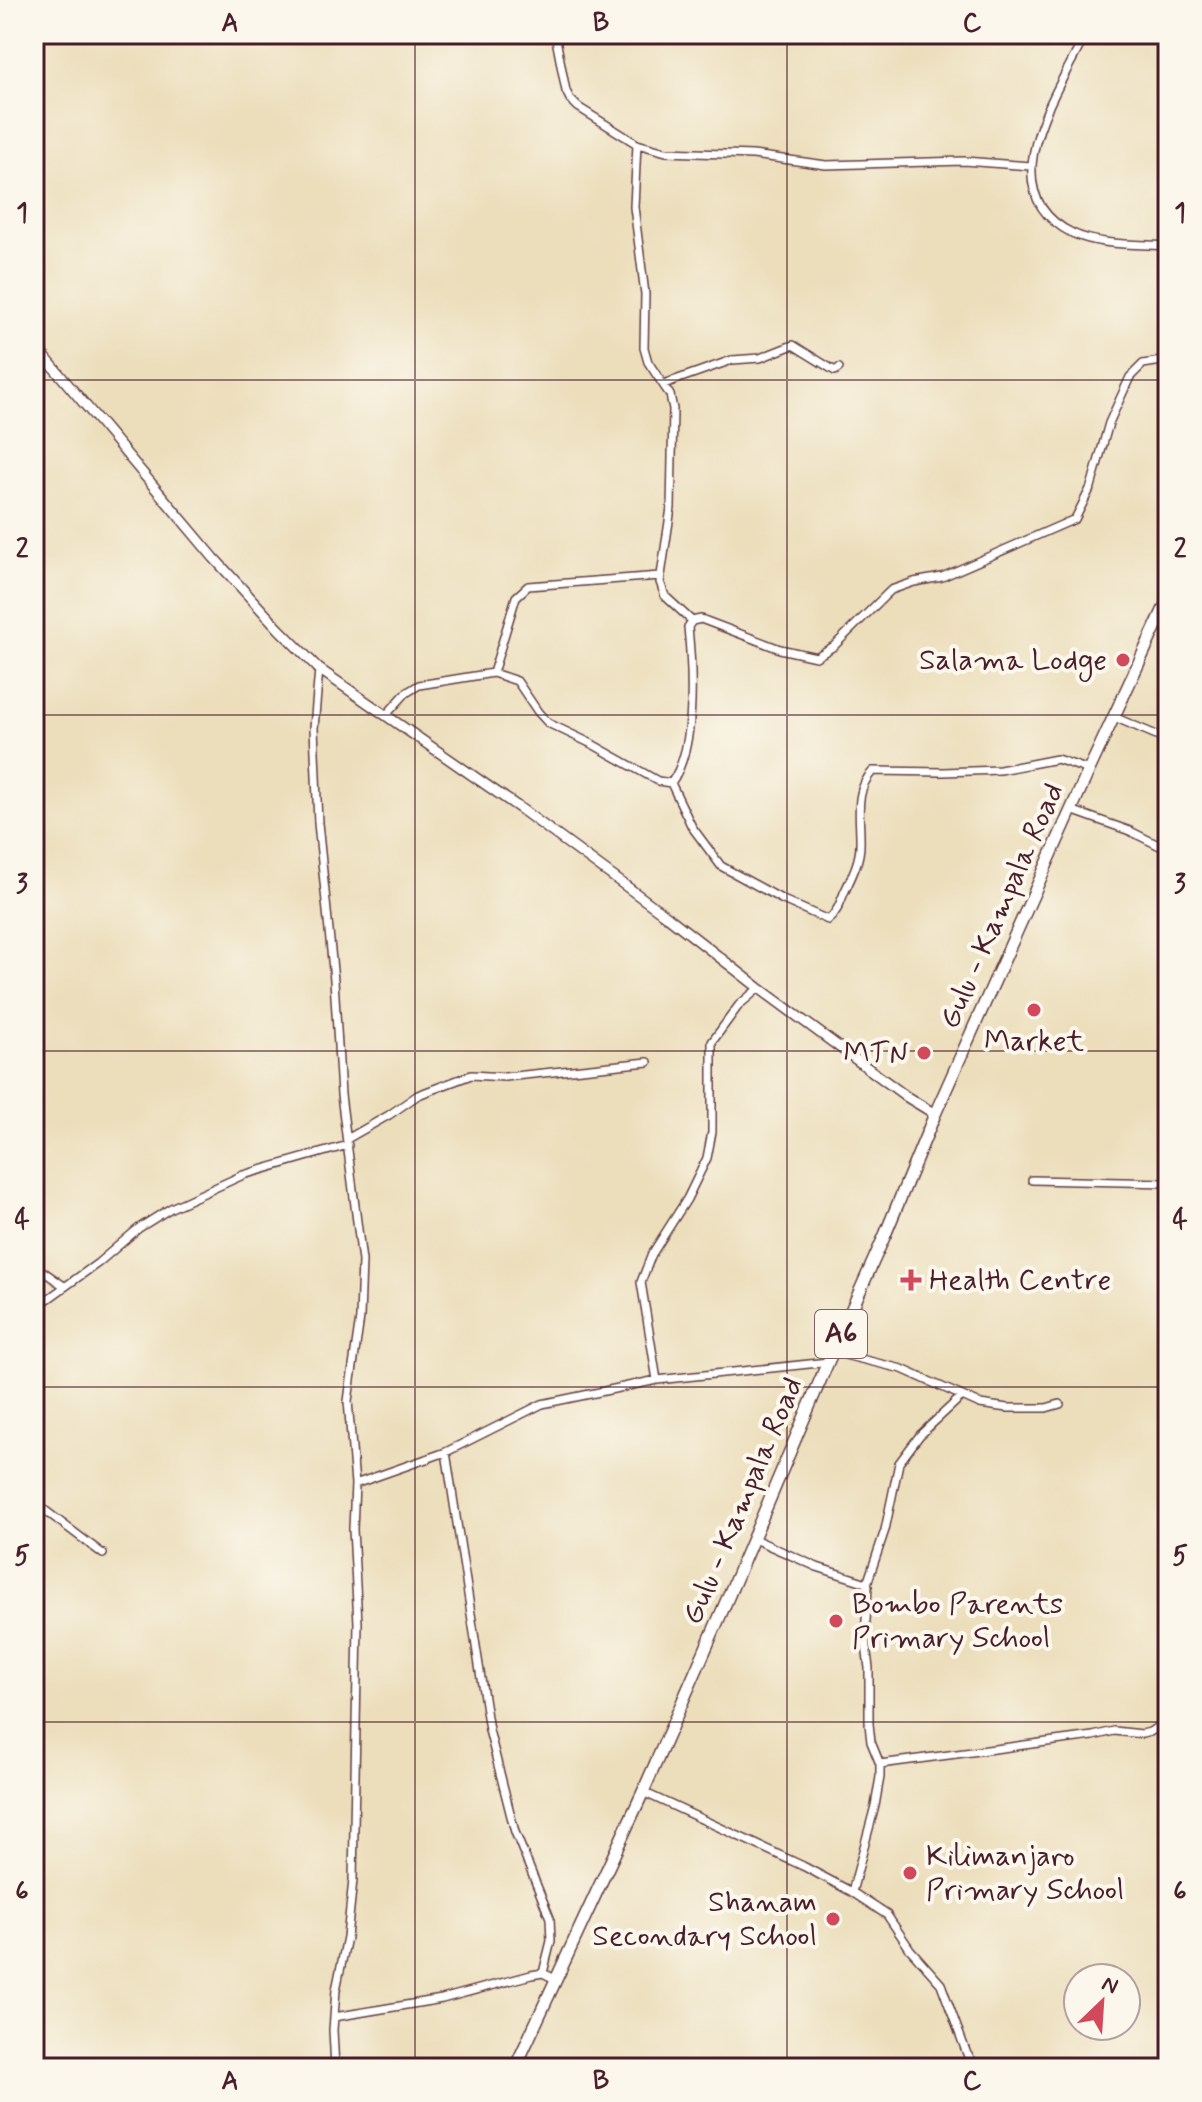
<svg xmlns="http://www.w3.org/2000/svg" width="1202" height="2102" font-family="Mynerve,sans-serif">
  <style>
    .lines { fill: none; stroke-linecap: round; stroke-linejoin: round }
    .minor-casing { stroke: #623c41; stroke-width: 10 }
    .tertiary-casing { stroke: #623c41; stroke-width: 12 }
    .primary-casing { stroke: #623c41; stroke-width: 14 }
    .minor { stroke: #fff; stroke-width: 7 }
    .tertiary { stroke: #fff; stroke-width: 9 }
    .primary { stroke: #fff; stroke-width: 11 }
    .grid { fill: none; stroke: #4a1f2b; stroke-width: 2; stroke-opacity: 0.55 }
    .poi-dot { fill: #d1495b; stroke: #fbf7ec; stroke-width: 3 }
    .labels { text-anchor: middle; dominant-baseline: central; stroke-width: 8; stroke-linejoin: round; paint-order: stroke }
    .shield { fill: #fbf7ec; stroke: #7f6065; stroke-width: 2 }
    .shield-label { font-size: 28px; font-weight: bold; fill: #4a1f2b }
    .poi-label { font-size: 30px; fill: #4a1f2b; stroke: #fbf7ec; text-anchor: end }
    .street-label { font-size: 30px; fill: #4a1f2b; stroke: #fbf7ec }
    .neatline { fill: none; stroke: #4a1f2b; stroke-width: 3 }
    .grid-label { font-size: 26px; text-anchor: middle; font-weight: bold; fill: #4a1f2b }
  </style>
  <rect width="100%" height="100%" fill="#fbf7ec"/>
  <filter id="ink" filterUnits="userSpaceOnUse"><feTurbulence type="fractalNoise" baseFrequency=".0125" numOctaves="2"/><feDisplacementMap in="SourceGraphic" scale="16" xChannelSelector="R" yChannelSelector="G"/><feConvolveMatrix kernelMatrix="1 2 1 2 8 2 1 2 1" color-interpolation-filters="sRGB"/></filter>
  <filter id="wash" filterUnits="userSpaceOnUse"><feTurbulence type="fractalNoise" baseFrequency=".006" numOctaves="4" result="noise"/><feDisplacementMap in="SourceGraphic" scale="32" xChannelSelector="R" yChannelSelector="G"/><feGaussianBlur stdDeviation="1.8" result="paint"/><feColorMatrix in="noise" values="0 0 0 0 0 0 0 0 0 0 0 0 0 0 0 0 0 1.4 0 .05"/><feComposite in="paint" operator="in"/></filter>
  <g filter="url(#wash)">
    <rect width="100%" height="100%" fill="#ecdebb"/>
  </g>
  <g filter="url(#ink)">
    <g class="lines">
      <defs>
        <path id="minor" d="M555,34l11,57 4,8 8,8 59,37 29,8 87,3 73,10 138,-4 67,5
          M1086,34c-27,55 -99,157 -14,199 27,13 66,11 96,13
          M637,144l-3,63 11,87 -1,54 4,14 22,33 3,14 -2,99 -11,74 5,14 27,25
          M664,384l68,-24 28,-2 33,-13 42,26 4,-3
          M319,669l-5,59 4,95 16,157 7,115 21,166 -2,57 -12,83 7,83 -2,45 5,94 -5,257 -6,57 -11,53 -3,40 2,38
          M493,673l23,-76 12,-11 132,-10
          M386,715l20,-22 13,-8 74,-12 24,8 21,31 10,11 44,21 66,37 13,2c26,-35 21,-115 17,-156l4,-6 9,-2 79,30 36,8 18,-11 57,-56 23,-8 28,-5 133,-58 16,-32 18,-64 21,-46 13,-13 25,-4
          M1114,717l54,23
          M671,783l21,44 29,39 62,34 45,20c9,-7 12,-17 16,-27 7,-15 16,-32 16,-48 1,-25 -7,-54 13,-74l70,1 57,-2 57,-11 32,11
          M1071,810l59,21 38,19
          M347,1139l42,-24 29,-20 53,-20 34,2 143,-15
          M1032,1180l136,3
          M34,1265l30,21
          M34,1309l64,-46 41,-35 32,-20 72,-33 105,-30
          M832,1352l70,17 78,35 27,4h39l14,-4
          M657,1380l-16,-98 11,-28 35,-55 20,-41 5,-26v-90l27,-37 20,-17
          M446,1452l43,278 26,102 35,86 1,23 -8,32
          M355,1484l91,-32 96,-48 115,-24 171,-18
          M34,1502l69,52
          M752,1538l65,29 47,15 4,4 -3,52 4,30v56l2,18 9,22v13l-5,29 -23,86
          M867,1584l18,-54 14,-67 21,-28 41,-38
          M880,1764l213,-28 21,-5 28,3 8,-2 18,-12
          M643,1792l160,74 49,26 35,23 23,34 31,35 26,70 11,14
          M334,2017l108,-18 89,-24 12,-2 14,7"/>
        <path id="tertiary" d="M34,344l180,214 65,71 40,40 202,140 147,108 91,71 148,109 28,17"/>
        <path id="primary" d="M515,2068l128,-276 80,-183 105,-247 57,-127 50,-121 154,-344 79,-170"/>
      </defs>
      <use href="#minor" class="minor-casing"/>
      <use href="#tertiary" class="tertiary-casing"/>
      <use href="#primary" class="primary-casing"/>
      <use href="#minor" class="minor"/>
      <use href="#tertiary" class="tertiary"/>
      <use href="#primary" class="primary"/>
    </g>
  </g>
  <path class="grid" d="M415,34v2034M787,34v2034M34,380h1134M34,715h1134M34,1051h1134M34,1387h1134M34,1722h1134"/>
  <g class="poi-dot">
    <circle cx="1123" cy="660" r="8"/>
    <circle cx="1034" cy="1010" r="8"/>
    <circle cx="924" cy="1053" r="8"/>
    <path d="M907 1268h8v8h8v8h-8v8h-8v-8h-8v-8h8z"/>
    <circle cx="836" cy="1621" r="8"/>
    <circle cx="910" cy="1873" r="8"/>
    <circle cx="833" cy="1919" r="8"/>
  </g>
  <g class="labels">
    <rect class="shield" x="815" y="1310" width="52" height="48" rx="6"/>
    <g class="shield-label">
      <text x="841" y="1334">A6</text>
    </g>
    <g class="poi-label">
      <text x="1107" y="660">Salama Lodge</text>
      <text x="1034" y="1041" text-anchor="middle">Market</text>
      <text x="908" y="1053">MTN</text>
      <text x="929" y="1280" text-anchor="start">Health Centre</text>
      <text x="852" y="1604" text-anchor="start">Bombo Parents<tspan x="852" dy="34">Primary School</tspan></text>
      <text x="926" y="1856" text-anchor="start">Kilimanjaro<tspan x="926" dy="34">Primary School</tspan></text>
      <text x="817" y="1902">Shanam<tspan x="817" dy="34">Secondary School</tspan></text>
    </g>
    <g class="street-label">
      <text transform="translate(1002 906) rotate(-66)">Gulu - Kampala Road</text>
      <text transform="translate(743 1501) rotate(-67)">Gulu - Kampala Road</text>
    </g>
  </g>
  <rect width="1202" height="2102" fill="none" stroke="#fbf7ec" stroke-width="88"/>
  <g transform="translate(1102 2002) rotate(25)"><circle r="38" fill="#fbf7ec" stroke="#b4a19f" stroke-width="2"/>
  <path d="M0-6L14 30L0 20L-14 30Z" fill="#d1495b"/>
  <text y="-12" font-size="22" font-weight="bold" text-anchor="middle" fill="#4a1f2b">N</text>
  </g>
  <rect x="44" y="44" width="1114" height="2014" class="neatline"/>
  <g class="grid-label">
    <text x="230" y="31">A</text>
    <text x="601" y="31">B</text>
    <text x="972" y="31">C</text>
    <text x="22" y="221">1</text>
    <text x="1180" y="221">1</text>
    <text x="22" y="557">2</text>
    <text x="1180" y="557">2</text>
    <text x="22" y="892">3</text>
    <text x="1180" y="892">3</text>
    <text x="22" y="1228">4</text>
    <text x="1180" y="1228">4</text>
    <text x="22" y="1564">5</text>
    <text x="1180" y="1564">5</text>
    <text x="22" y="1899">6</text>
    <text x="1180" y="1899">6</text>
    <text x="230" y="2089">A</text>
    <text x="601" y="2089">B</text>
    <text x="972" y="2089">C</text>
  </g>
</svg>
